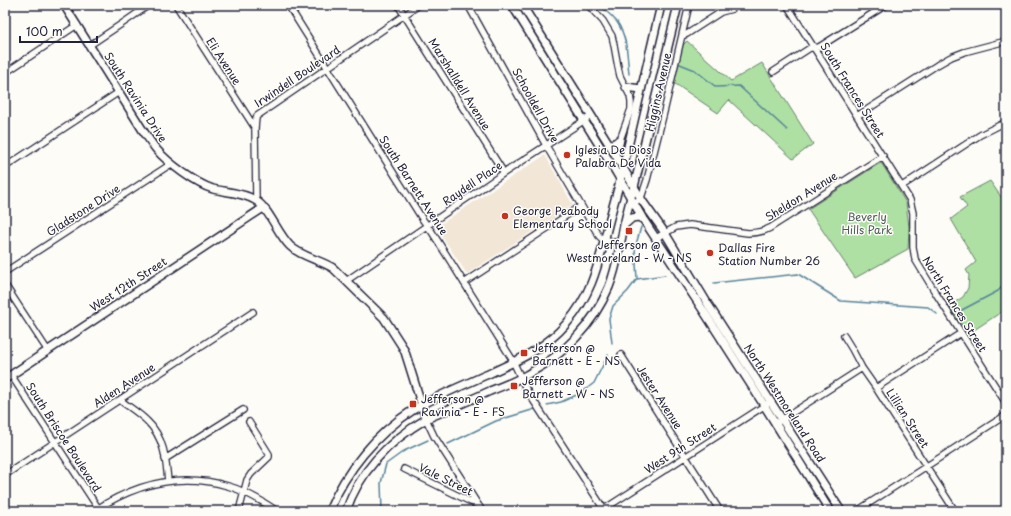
<svg xmlns="http://www.w3.org/2000/svg" width="1011" height="516" font-family="'Playpen Sans',sans-serif">
  <style>
    .built { fill: #f2e7d7 }
    .green { fill: #ade0a2; stroke: #68816e }
    .lines { fill: none; stroke-linecap: round; stroke-linejoin: round }
    .stream { stroke: #57849a; stroke-width: 1.5 }
    .minor-casing { stroke: #22223b; stroke-width: 8 }
    .tertiary-casing { stroke: #22223b; stroke-width: 10 }
    .secondary-casing { stroke: #22223b; stroke-width: 10 }
    .minor { stroke: #fdfcf7; stroke-width: 5.5 }
    .tertiary { stroke: #fdfcf7; stroke-width: 7 }
    .secondary { stroke: #fdfcf7; stroke-width: 7 }
    .poi-dot { fill: #c8321e; stroke: #fdfcf7; stroke-width: 1.5 }
    .labels { text-anchor: middle; dominant-baseline: central; stroke-width: 3; stroke-linejoin: round; paint-order: stroke }
    .street-label { font-size: 11px; fill: #22223b; stroke: #fdfcf7 }
    .poi-label { font-size: 11px; fill: #22223b; stroke: #fdfcf7; text-anchor: start }
    .park-label { font-size: 11px; fill: #4c5b5a; stroke: #fdfcf7 }
  </style>
  <rect width="100%" height="100%" fill="#fdfcf7"/>
  <filter id="ink" filterUnits="userSpaceOnUse"><feTurbulence type="fractalNoise" baseFrequency=".025" numOctaves="2"/><feDisplacementMap in="SourceGraphic" scale="8" xChannelSelector="R" yChannelSelector="G"/><feConvolveMatrix kernelMatrix="1 2 1 2 8 2 1 2 1" color-interpolation-filters="sRGB"/></filter>
  <g filter="url(#ink)">
    <path class="built" d="M545,155l28,50 -106,69 -31,-47z"/>
    <path class="green" d="M687,41l44,40 31,-18 51,81 -20,15 -64,-59 -11,13 -44,-30 7,-31 2,-7z
      M880,163l2,1 24,39 3,24 -1,22 -53,29 -47,-69z
      M990,181l16,23v105l-38,25 -19,-28 14,-9 5,-9 1,-13 -3,-5 10,-8 -25,-43 16,-12 -7,-10z"/>
    <g class="lines">
      <path class="stream" d="M598,5c7,5 14,11 19,17 11,16 10,34 12,52
        M680,64l15,6 21,17 23,-1 48,44
        M637,279l28,-4
        M714,283l84,-9 43,27 87,6 9,7
        M960,311l38,-20 8,-8
        M612,343l-3,-24 4,-13 15,-15 9,-12 -2,-31 6,-21
        M547,405l14,-3 20,-9 13,-10 14,-28
        M448,444l48,-23 39,-12
        M382,511l-1,-28 5,-19 18,-13 24,-11"/>
      <defs>
        <path id="minor" d="M176,5l79,123
          M288,5l135,215 9,12 80,127 14,30 79,122
          M398,5l106,168
          M468,5l80,144 51,87 2,2 20,6
          M588,5l15,16 9,15 2,9 4,22 2,9 10,20 1,6v7l-10,28 -1,6 -5,11
          M787,5l123,195 3,13v34l2,12 20,33 71,111
          M682,36l5,-2 34,-22 11,-3 6,-4
          M90,45l36,-24 23,-16
          M773,72l37,-24 9,-1 67,-42
          M5,73l72,-48
          M857,116l80,-51 14,-8 13,-5 42,-11
          M609,144l6,-2 6,-5
          M5,167l114,-75
          M902,186l78,-51 26,-13
          M256,200l-1,-72 1,-10 1,-2 162,-111
          M634,203l7,-5 6,-18 18,-72 24,-103
          M656,238l20,-11 14,-2 58,8c9,0 15,-1 22,-5l113,-72
          M5,272l166,-108
          M346,281l158,-108 87,-57
          M464,283l117,-77
          M5,285l43,66
          M844,336l8,13 10,19 14,20 79,123
          M621,355l99,156
          M11,375l89,136
          M876,388l85,-55
          M120,400c9,7 19,13 27,21 17,16 19,38 21,60
          M426,419l8,17 48,75
          M775,424l87,-56
          M165,459l78,-49
          M404,469l75,37
          M5,475l248,-163
          M94,511c41,-27 86,-39 134,-25 18,5 34,15 49,25
          M239,511l8,-31 4,-6 18,-17v-3l-20,-32
          M601,511l166,-107
          M857,511l149,-96"/>
        <path id="tertiary" d="M64,5l78,124c5,7 9,14 14,20 12,14 40,35 57,40 13,3 31,4 42,11 14,8 22,33 35,46 10,10 30,14 43,22l51,50 18,28 3,6 21,67
          M5,379l258,-171"/>
        <path id="secondary" d="M512,5l104,167 27,47 60,91 61,95 66,106
          M522,5l87,139 34,58 22,31 44,73 132,205
          M626,87l15,2
          M624,225l8,-7 6,-1 5,2
          M329,511c17,-41 47,-77 84,-101 23,-14 49,-24 73,-35 31,-14 59,-26 81,-52 22,-25 30,-53 38,-85 4,-18 9,-35 14,-53 14,-60 28,-120 42,-180
          M346,511c14,-41 43,-70 80,-92 21,-9 42,-18 64,-28 13,-5 26,-10 38,-17 36,-19 65,-49 81,-87 8,-20 11,-41 15,-62 3,-13 6,-26 10,-38l44,-182"/>
      </defs>
      <use href="#minor" class="minor-casing"/>
      <use href="#tertiary" class="tertiary-casing"/>
      <use href="#secondary" class="secondary-casing"/>
      <use href="#minor" class="minor"/>
      <use href="#tertiary" class="tertiary"/>
      <use href="#secondary" class="secondary"/>
    </g>
  </g>
  <g class="poi-dot">
    <circle cx="567" cy="155" r="4"/>
    <circle cx="505" cy="216" r="4"/>
    <rect x="625" y="227" width="8" height="8" rx="2"/>
    <circle cx="710" cy="253" r="4"/>
    <rect x="520" y="349" width="8" height="8" rx="2"/>
    <rect x="510" y="382" width="8" height="8" rx="2"/>
    <rect x="409" y="400" width="8" height="8" rx="2"/>
  </g>
  <g class="labels">
    <g class="street-label">
      <text transform="translate(224 61) rotate(57)">Eli Avenue</text>
      <text transform="translate(297 76) rotate(-34)">Irwindell Boulevard</text>
      <text transform="translate(460 84) rotate(58)">Marshalldell Avenue</text>
      <text transform="translate(853 90) rotate(58)">South Frances Street</text>
      <text transform="translate(658 92) rotate(-77)">Higgins Avenue</text>
      <text transform="translate(136 97) rotate(57)">South Ravinia Drive</text>
      <text transform="translate(536 105) rotate(61)">Schooldell Drive</text>
      <text transform="translate(472 183) rotate(-34)">Raydell Place</text>
      <text transform="translate(414 185) rotate(57)">South Barnett Avenue</text>
      <text transform="translate(801 196) rotate(-32)">Sheldon Avenue</text>
      <text transform="translate(83 210) rotate(-33)">Gladstone Drive</text>
      <text transform="translate(128 284) rotate(-33)">West 12th Street</text>
      <text transform="translate(955 304) rotate(58)">North Frances Street</text>
      <text transform="translate(124 385) rotate(-33)">Alden Avenue</text>
      <text transform="translate(660 397) rotate(57)">Jester Avenue</text>
      <text transform="translate(785 403) rotate(57)">North Westmoreland Road</text>
      <text transform="translate(908 418) rotate(57)">Lillian Street</text>
      <text transform="translate(64 437) rotate(57)">South Briscoe Boulevard</text>
      <text transform="translate(680 448) rotate(-33)">West 9th Street</text>
      <text transform="translate(446 479) rotate(26)">Vale Street</text>
    </g>
    <g class="poi-label">
      <text x="575" y="149">Iglesia De Dios<tspan x="575" dy="13">Palabra De Vida</tspan></text>
      <text x="513" y="210">George Peabody<tspan x="513" dy="13">Elementary School</tspan></text>
      <text x="629" y="244" text-anchor="middle">Jefferson @<tspan x="629" dy="13">Westmoreland - W - NS</tspan></text>
      <text x="718" y="247">Dallas Fire<tspan x="718" dy="13">Station Number 26</tspan></text>
      <text x="532" y="347">Jefferson @<tspan x="532" dy="13">Barnett - E - NS</tspan></text>
      <text x="522" y="380">Jefferson @<tspan x="522" dy="13">Barnett - W - NS</tspan></text>
      <text x="421" y="398">Jefferson @<tspan x="421" dy="13">Ravinia - E - FS</tspan></text>
    </g>
    <g class="park-label">
      <text x="867" y="216">Beverly<tspan x="867" dy="13">Hills Park</tspan></text>
    </g>
  </g>
  <rect width="1011" height="516" fill="none" stroke="#fdfcf7" stroke-width="20"/>
  <rect x="10" y="10" width="991" height="496" fill="none" stroke="#22223b" stroke-width="1.5" filter="url(#ink)"/>
  <path d="M20 36v6h77v-6" fill="none" stroke="#22223b" stroke-width="2"/>
  <text x="26" y="36" font-size="12" fill="#22223b" stroke="#fdfcf7" stroke-width="3" paint-order="stroke">100 m</text>
</svg>
